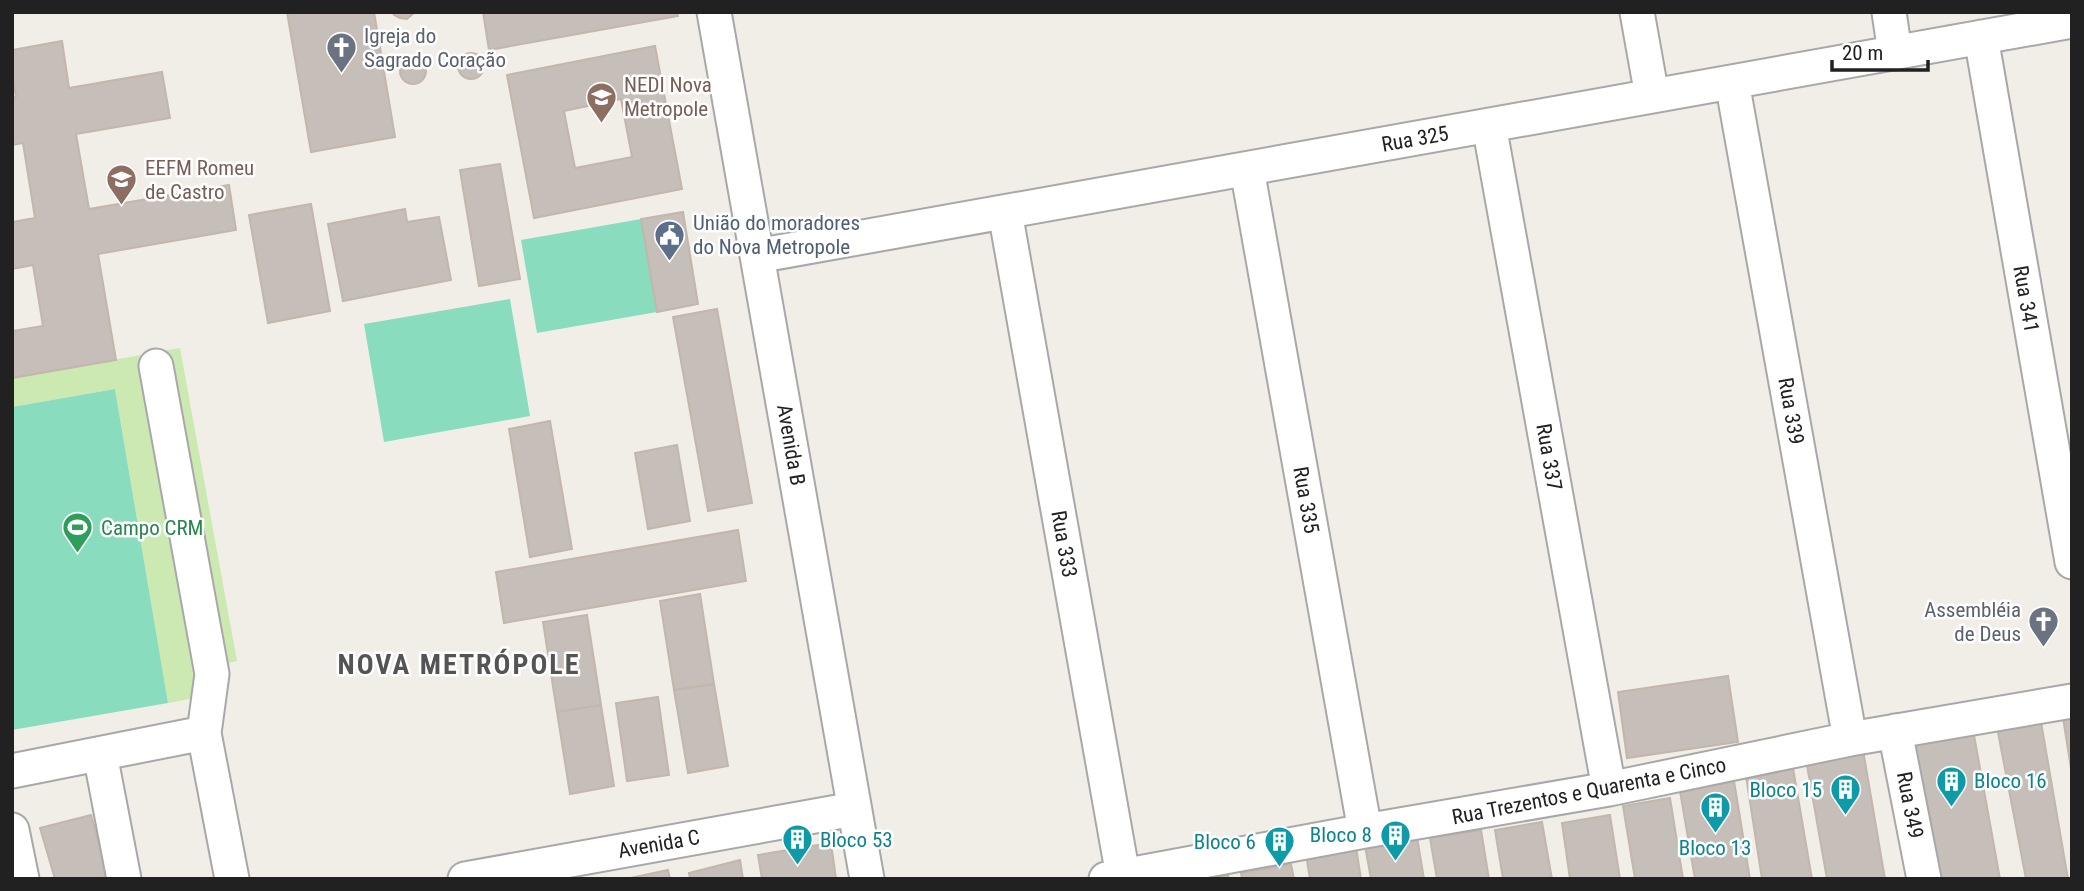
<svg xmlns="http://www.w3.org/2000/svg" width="2084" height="891" font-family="'Roboto Condensed',sans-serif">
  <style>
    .grass { fill: #cce9b1 }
    .pitch { fill: #89ddbe }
    .building { fill: #c6beb8; stroke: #c3b6ab; stroke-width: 2; fill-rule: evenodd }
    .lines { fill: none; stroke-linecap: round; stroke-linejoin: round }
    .minor-casing { stroke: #a8a8a8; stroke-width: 37 }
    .minor { stroke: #fff; stroke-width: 33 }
    .labels { text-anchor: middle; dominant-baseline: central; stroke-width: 5; stroke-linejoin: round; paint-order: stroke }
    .worship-label { font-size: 21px; fill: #5b616d; stroke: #fff; text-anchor: start }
    .education-label { font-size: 21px; fill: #785e54; stroke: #fff; text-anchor: start }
    .street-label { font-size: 21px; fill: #212121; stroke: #fff }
    .service-label { font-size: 21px; fill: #4e5e75; stroke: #fff; text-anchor: start }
    .leisure-label { font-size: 21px; fill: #27864d; stroke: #fff; text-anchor: start }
    .culture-label { font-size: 21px; fill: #0d838f; stroke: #fff; text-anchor: end }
    .district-label { font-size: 28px; font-weight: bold; letter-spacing: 2px; fill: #545454; stroke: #fff }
  </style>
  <rect width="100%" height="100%" fill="#f1eee8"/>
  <path class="grass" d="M180,348l57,313 -13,3 4,28 -60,11 -53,-314 -103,18v-29z"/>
  <path class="pitch" d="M641,219l16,93 -120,21 -16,-93z
    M510,299l20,117 -146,26 -20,-118z
    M115,389l53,314 -156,27v-323z"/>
  <path class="building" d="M287,12h87l21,125 -84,15z
    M392,12h23l-8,7 -7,-1 -6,-3z
    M483,12h194l1,4 -189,34z
    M62,41l7,47 93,-16 8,46 -94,16 13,75 140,-24 7,45 -138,24 18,106 -104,18v-47l31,-5 -10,-61 -21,4v-47l23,-4 -12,-75 -11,2v-47l4,-1 -4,-24v-23z
    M655,46l27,143 -148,29 -27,-143zM621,99l11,58 -57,11 -11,-57z
    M458 66a13 13 0 1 1 26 0a13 13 0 1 1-26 0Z
    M400 71a13 13 0 1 1 26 0a13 13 0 1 1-26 0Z
    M500,164l20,115 -41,7 -19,-116z
    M311,204l19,107 -62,12 -19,-108z
    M405,209l2,13 32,-5 12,63 -108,21 -15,-77z
    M683,212l15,92 -41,8 -16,-93z
    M717,309l35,194 -44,8 -35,-194z
    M550,421l22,128 -42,8 -21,-128z
    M677,445l13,76 -42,8 -13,-76z
    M738,530l8,51 -242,42 -8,-51z
    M700,594l14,90 -40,6 -14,-89z
    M587,615l14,90 -44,7 -14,-90z
    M1728,676l10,66 -111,16 -9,-66z
    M714,684l14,82 -40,7 -14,-83z
    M658,697l11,78 -42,6 -11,-78z
    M601,705l13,81 -44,8 -13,-82z
    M2072,709v66l-10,-64z
    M2040,716l28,163h-42l-30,-157z
    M1972,724l28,155h-72l-28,-142z
    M1862,744l23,135h-58l-22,-125z
    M1793,768l19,111h-50l-16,-103z
    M1734,781l16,98h-55l-15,-88z
    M1670,798l13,81h-48l-12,-73z
    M91,815l18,64h-54l-15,-51z
    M1610,815l10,64h-50l-8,-56z
    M1542,822l10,57h-49l-8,-49z
    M1481,830l8,49h-52l-7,-41z
    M1417,837l7,42h-53l-6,-33z
    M831,843l5,36h-74l-4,-24z
    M1356,847l5,32h-51l-4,-24z
    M740,860l3,19h-53l-1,-6z
    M1291,864l3,15h-52l-1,-6z
    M668,870l2,9h-39l-1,-1z
    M1228,875l1,4h-24z"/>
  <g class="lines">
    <defs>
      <path id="minor" d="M714,12l153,867
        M1637,12l15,84
        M1889,12l6,41
        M1981,37l91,525
        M1732,82l118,657
        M1489,125l120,664
        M1247,169l118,662
        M1005,212l118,664
        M757,256l1315,-235
        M156,366l56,308 -8,59 28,146
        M1895,731l29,148
        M100,754l24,125
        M12,771l192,-38
        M12,830l10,49
        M465,879l389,-70
        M1106,879l259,-48 244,-42 241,-50 222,-38"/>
    </defs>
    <use href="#minor" class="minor-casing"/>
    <use href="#minor" class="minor"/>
  </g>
  <defs>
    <symbol id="church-pin" viewBox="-11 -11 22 30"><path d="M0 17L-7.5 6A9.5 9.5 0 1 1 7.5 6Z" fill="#6b7280" stroke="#fff"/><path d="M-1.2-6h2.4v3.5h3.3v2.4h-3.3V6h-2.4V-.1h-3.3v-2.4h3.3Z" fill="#fff"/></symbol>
    <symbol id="school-pin" viewBox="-11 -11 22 30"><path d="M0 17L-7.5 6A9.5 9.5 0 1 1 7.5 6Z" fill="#8d6e63" stroke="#fff"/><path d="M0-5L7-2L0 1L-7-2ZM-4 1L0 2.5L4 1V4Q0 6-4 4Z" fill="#fff"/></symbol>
    <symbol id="civic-pin" viewBox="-11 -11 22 30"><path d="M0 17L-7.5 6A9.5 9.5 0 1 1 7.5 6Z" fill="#5c6f8a" stroke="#fff"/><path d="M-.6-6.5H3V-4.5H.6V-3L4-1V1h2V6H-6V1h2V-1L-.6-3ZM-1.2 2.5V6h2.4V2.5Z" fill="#fff"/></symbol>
    <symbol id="stadium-pin" viewBox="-11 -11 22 30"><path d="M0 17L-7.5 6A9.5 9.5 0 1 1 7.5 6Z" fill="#2e9e5b" stroke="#fff"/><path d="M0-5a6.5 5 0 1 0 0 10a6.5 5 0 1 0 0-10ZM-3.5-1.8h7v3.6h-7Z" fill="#fff"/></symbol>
    <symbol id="building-pin" viewBox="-11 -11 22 30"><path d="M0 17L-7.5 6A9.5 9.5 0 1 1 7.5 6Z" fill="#0f9aa8" stroke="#fff"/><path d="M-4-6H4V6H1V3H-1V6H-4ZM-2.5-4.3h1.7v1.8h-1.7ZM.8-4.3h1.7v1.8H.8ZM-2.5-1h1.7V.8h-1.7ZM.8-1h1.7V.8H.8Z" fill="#fff"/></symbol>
  </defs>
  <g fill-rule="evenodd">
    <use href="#church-pin" x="324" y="30" width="35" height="47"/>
    <use href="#school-pin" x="584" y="80" width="35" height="47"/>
    <use href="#school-pin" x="104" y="162" width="35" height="47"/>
    <use href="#civic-pin" x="652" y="218" width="35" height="47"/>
    <use href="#stadium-pin" x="60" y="510" width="35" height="47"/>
    <use href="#church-pin" x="2026" y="604" width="35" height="47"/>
    <use href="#building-pin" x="1934" y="764" width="35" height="47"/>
    <use href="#building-pin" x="1828" y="772" width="35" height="47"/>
    <use href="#building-pin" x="1698" y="790" width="35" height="47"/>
    <use href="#building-pin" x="1378" y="818" width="35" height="47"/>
    <use href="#building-pin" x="780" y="822" width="35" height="47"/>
    <use href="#building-pin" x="1262" y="824" width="35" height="47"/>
  </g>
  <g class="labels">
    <g class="worship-label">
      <text x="364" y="36">Igreja do<tspan x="364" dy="24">Sagrado Coração</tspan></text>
      <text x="2021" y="610" text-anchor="end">Assembléia<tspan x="2021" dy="24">de Deus</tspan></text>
    </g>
    <g class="education-label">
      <text x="624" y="85">NEDI Nova<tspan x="624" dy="24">Metropole</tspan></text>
      <text x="145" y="168">EEFM Romeu<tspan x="145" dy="24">de Castro</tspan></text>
    </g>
    <g class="street-label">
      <text transform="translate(1415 139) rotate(-10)">Rua 325</text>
      <text transform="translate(2026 299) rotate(80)">Rua 341</text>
      <text transform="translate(1791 411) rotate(80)">Rua 339</text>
      <text transform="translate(791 445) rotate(80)">Avenida B</text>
      <text transform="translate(1549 457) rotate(80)">Rua 337</text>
      <text transform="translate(1306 500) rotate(80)">Rua 335</text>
      <text transform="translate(1064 544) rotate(80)">Rua 333</text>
      <text transform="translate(1589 791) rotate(-11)">Rua Trezentos e Quarenta e Cinco</text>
      <text transform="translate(1910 805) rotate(79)">Rua 349</text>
      <text transform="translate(659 844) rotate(-10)">Avenida C</text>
    </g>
    <g class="service-label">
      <text x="693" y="223">União do moradores<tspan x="693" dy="24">do Nova Metropole</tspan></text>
    </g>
    <g class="leisure-label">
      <text x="101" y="528">Campo CRM</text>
    </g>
    <g class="culture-label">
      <text x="1974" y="781" text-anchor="start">Bloco 16</text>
      <text x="1822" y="790">Bloco 15</text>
      <text x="1372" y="835">Bloco 8</text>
      <text x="820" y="840" text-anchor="start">Bloco 53</text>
      <text x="1256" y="842">Bloco 6</text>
      <text x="1715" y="848" text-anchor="middle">Bloco 13</text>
    </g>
    <g class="district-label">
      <text x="459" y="664">NOVA METRÓPOLE</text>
    </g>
  </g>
  <rect width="2084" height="891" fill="none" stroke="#212121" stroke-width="28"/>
  <path d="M1832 60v10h96v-10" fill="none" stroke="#212121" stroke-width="3.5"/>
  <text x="1842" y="60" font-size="21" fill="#212121" stroke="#ffffff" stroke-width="5" paint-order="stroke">20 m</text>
</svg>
